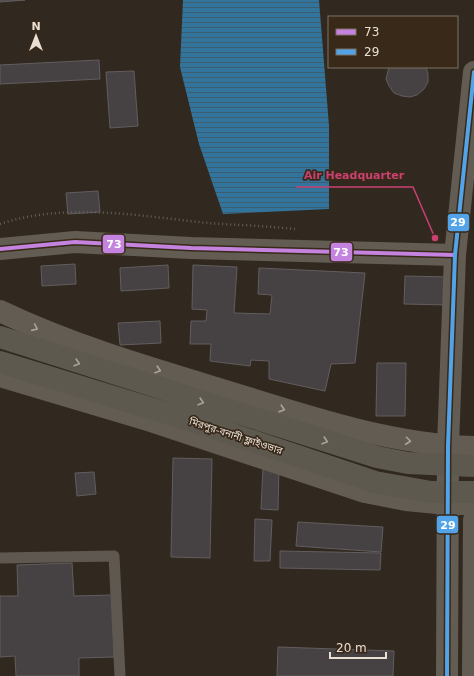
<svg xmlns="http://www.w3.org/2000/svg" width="474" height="676" font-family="'DejaVu Sans','Noto Sans Bengali',sans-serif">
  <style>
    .water { fill: url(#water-rules) }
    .building { fill: #464142; stroke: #625d5e }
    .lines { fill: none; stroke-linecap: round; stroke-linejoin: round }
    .path { stroke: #645f59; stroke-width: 2.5; stroke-dasharray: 1 3; stroke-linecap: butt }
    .lane { stroke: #5e5851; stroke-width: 11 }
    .secondary { stroke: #625c53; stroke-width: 22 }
    .primary { stroke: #5e594e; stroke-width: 22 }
    .bus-1-casing { stroke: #382919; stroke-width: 7 }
    .bus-2-casing { stroke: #382919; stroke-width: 7 }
    .bus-1 { stroke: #c483df; stroke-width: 4 }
    .bus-2 { stroke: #53a3e8; stroke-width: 4 }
    .oneway { stroke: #aca49a }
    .oneway2 { stroke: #aaa398 }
    .labels { text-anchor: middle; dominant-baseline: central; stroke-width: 3.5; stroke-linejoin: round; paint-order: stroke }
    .street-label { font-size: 10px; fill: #e9dfd5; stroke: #382919 }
    .leader { fill: none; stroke: #ca4073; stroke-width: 1.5 }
    .callout-dot { fill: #ca4073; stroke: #382919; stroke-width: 1.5 }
    .callout-label { font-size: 11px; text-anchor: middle; font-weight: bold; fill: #ca4073; stroke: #382919; stroke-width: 3.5; stroke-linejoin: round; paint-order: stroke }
    .line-badge { stroke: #382919; stroke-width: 1.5 }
    .badge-label { font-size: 11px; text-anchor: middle; font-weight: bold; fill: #fff }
  </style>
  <defs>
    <pattern id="water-rules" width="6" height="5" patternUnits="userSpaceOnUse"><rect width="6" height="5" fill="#32749c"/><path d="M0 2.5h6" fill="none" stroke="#3b5e73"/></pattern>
  </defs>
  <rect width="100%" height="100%" fill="#312920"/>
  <path class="water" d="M183,0h136l10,126v83l-106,5 -24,-70 -19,-77z"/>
  <path class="building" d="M0,0h25l-25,2z
    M99,60l1,19 -100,5v-19z
    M389,67h37l2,7v8l-4,7 -7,6 -7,2 -8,-1 -8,-3 -5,-7 -3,-7z
    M134,71l4,55 -28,2 -4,-56z
    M98,191l2,21 -32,2 -2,-21z
    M75,264l1,20 -34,2 -1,-20z
    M168,265l1,23 -48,3 -1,-23z
    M193,265l44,2 -3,46 36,1 2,-19 -14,-1 1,-26 106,5 -10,90 -24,1 -6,27 -56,-12v-18l-18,-1 -1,6 -40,-5 1,-17h-21l1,-23h15l1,-11 -15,-1z
    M405,276l46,1 -1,28 -46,-1z
    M160,321l1,22 -41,2 -2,-22z
    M377,363h29l-1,53h-29z
    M173,458l39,1 -2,99 -39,-1z
    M263,467l16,1 -1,42 -17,-1z
    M94,472l2,22 -19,2 -2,-23z
    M255,519l17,1 -2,41h-16z
    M298,522l85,5 -2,25 -85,-6z
    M280,551l101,2 -1,17 -100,-2z
    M72,563l2,33 38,-1 2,62 -35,1v18h-63l-1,-20 -15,1v-61h18l-1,-31z
    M278,647l116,4 -1,25h-116z"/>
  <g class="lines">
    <path class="path" d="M0,224c66,-22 140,-8 208,-1 29,2 58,3 87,6"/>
    <path class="lane" d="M0,558l114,-2 6,120"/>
    <path class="secondary" d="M0,249l75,-7 116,6 264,7
      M0,311c69,33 143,55 216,77 85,26 169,56 258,59
      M0,376l151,45 214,71 41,8 42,4h26
      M447,676l1,-230 7,-191 19,-183
      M473,676l1,-156"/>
    <path class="primary" d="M0,337l377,120 31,6 66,3
      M0,362l202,62 173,58 56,10h43"/>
    <defs>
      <path id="bus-1" d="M0,249l75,-7 116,6 264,7"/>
      <path id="bus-2" d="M447,676l1,-230 7,-191 19,-183"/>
    </defs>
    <use href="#bus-1" class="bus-1-casing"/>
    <use href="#bus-2" class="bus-2-casing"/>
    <use href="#bus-1" class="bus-1"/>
    <use href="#bus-2" class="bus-2"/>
  </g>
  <defs><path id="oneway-chevron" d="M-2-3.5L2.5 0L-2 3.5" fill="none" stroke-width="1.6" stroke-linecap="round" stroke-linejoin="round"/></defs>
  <g class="oneway">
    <use href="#oneway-chevron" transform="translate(35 328) rotate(24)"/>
    <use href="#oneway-chevron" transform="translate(158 370) rotate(18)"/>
    <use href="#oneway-chevron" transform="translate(282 409) rotate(17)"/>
    <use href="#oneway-chevron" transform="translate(408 441) rotate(7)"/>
  </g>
  <g class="oneway2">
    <use href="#oneway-chevron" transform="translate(77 363) rotate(17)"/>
    <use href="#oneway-chevron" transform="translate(201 402) rotate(17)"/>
    <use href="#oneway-chevron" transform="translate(325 441) rotate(17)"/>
  </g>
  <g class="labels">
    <g class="street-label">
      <text transform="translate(236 436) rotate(18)">মিরপুর-বনানী ফ্লাইওভার</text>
    </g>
  </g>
  <path class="leader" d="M435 238L413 187H296"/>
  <circle class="callout-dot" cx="435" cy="238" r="4"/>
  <g class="callout-label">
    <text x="354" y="179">Air Headquarter</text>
  </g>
  <g class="line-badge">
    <rect x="447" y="213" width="23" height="19" rx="4" fill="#53a3e8"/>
    <rect x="102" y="234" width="23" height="20" rx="4" fill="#c483df"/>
    <rect x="330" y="242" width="23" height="20" rx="4" fill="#c483df"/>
    <rect x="436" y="515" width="23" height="19" rx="4" fill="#53a3e8"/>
  </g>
  <g class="badge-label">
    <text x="458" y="226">29</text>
    <text x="114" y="248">73</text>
    <text x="341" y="256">73</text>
    <text x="448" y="529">29</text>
  </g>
  <rect x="328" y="16" width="130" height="52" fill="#382919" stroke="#7f7264"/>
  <rect x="336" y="29" width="20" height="6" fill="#c483df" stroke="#7f7264"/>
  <text x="364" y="36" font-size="12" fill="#e9dfd5">73</text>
  <rect x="336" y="49" width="20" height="6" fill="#53a3e8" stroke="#7f7264"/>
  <text x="364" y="56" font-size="12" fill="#e9dfd5">29</text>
  <g transform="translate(36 36)" stroke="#382919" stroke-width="3" paint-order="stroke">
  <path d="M0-3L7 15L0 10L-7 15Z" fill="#e9dfd5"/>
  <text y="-6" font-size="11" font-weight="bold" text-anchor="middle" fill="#e9dfd5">N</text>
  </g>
  <path d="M330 652v6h56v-6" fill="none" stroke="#e9dfd5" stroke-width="2"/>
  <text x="336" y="652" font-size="12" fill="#e9dfd5" stroke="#382919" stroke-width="3" paint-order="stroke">20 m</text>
</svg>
